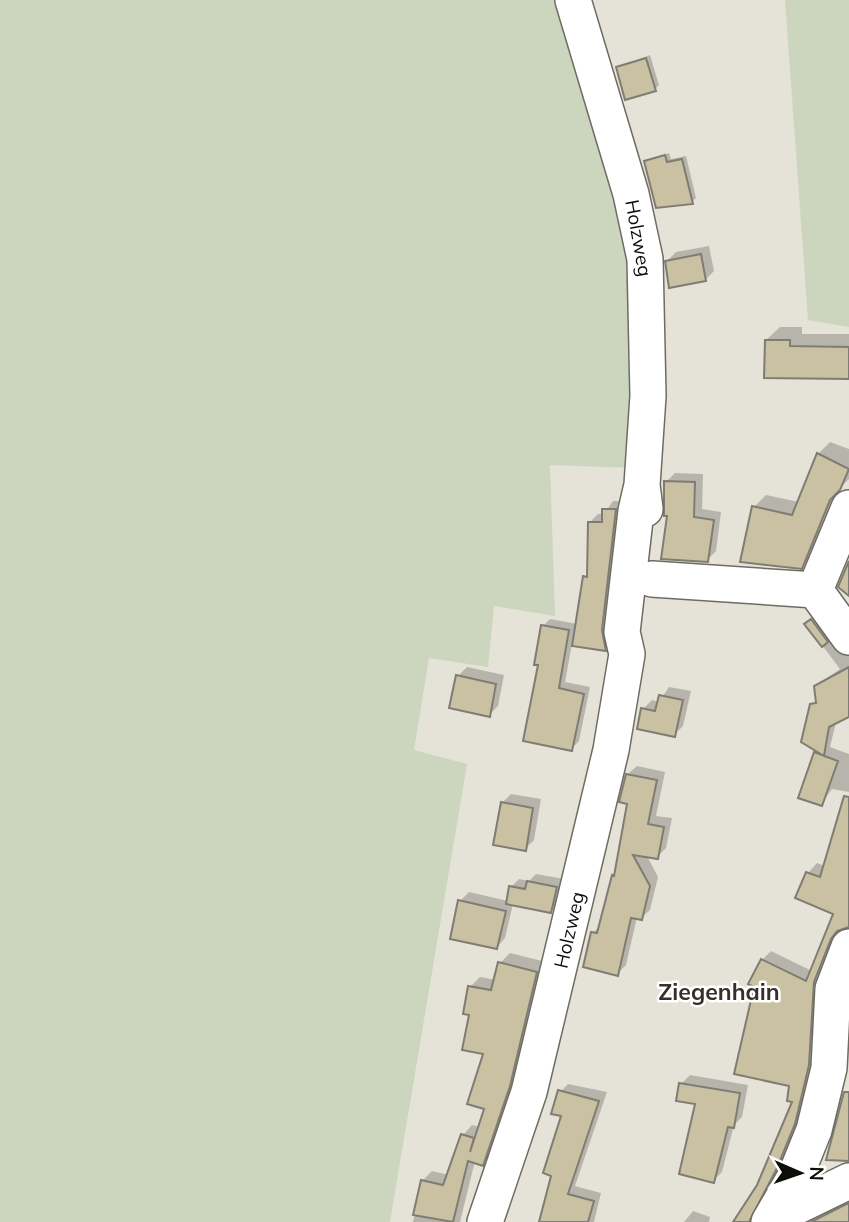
<svg xmlns="http://www.w3.org/2000/svg" width="849" height="1222" font-family="Mulish,sans-serif">
  <style>
    .green { fill: #ccd5bd }
    .shadow { fill: #0003 }
    .building { fill: #c9c1a1; stroke: #7f7d73; stroke-width: 2 }
    .lines { fill: none; stroke-linecap: round; stroke-linejoin: round }
    .minor-casing { stroke: #6e6c62; stroke-width: 38 }
    .minor { stroke: #fff; stroke-width: 35 }
    .labels { text-anchor: middle; dominant-baseline: central; stroke-width: 5; stroke-linejoin: round; paint-order: stroke }
    .street-label { font-size: 19px; fill: #0c0c08; stroke: #fff }
    .quarter-label { font-size: 23px; font-weight: bold; fill: #333129; stroke: #fff }
  </style>
  <rect width="100%" height="100%" fill="#e5e2d8"/>
  <path class="green" d="M0,0h564l66,221 5,247 -85,-3 5,151 -61,-10 -6,61 -59,-9 -15,92 53,14 -77,458h-390z
    M785,0h64v327l-41,-7z"/>
  <path class="shadow" d="M650,55l9,30 -4,4 -37,-22z
    M669,153l2,6 15,-3 10,42 -4,4 -46,-41z
    M709,246l5,25 -9,9 -38,-19 9,-9z
    M780,327h22v7h47v43l-83,-37z
    M830,442l19,7v30l-7,7 -28,69 -13,12 -47,-60 12,-12 33,7 19,-48z
    M675,473l28,1 -1,35 19,3 -5,39 -9,9 -38,-46 -3,-32z
    M613,501h11l-10,140 -9,9 -33,-6 -7,38 25,5 -11,54 -8,8 -31,-85 3,-38 7,-7 27,5 8,-47 4,-4v-50l9,-9h6z
    M814,616l35,31v67l-13,8 -6,25 19,7v38l-17,-3 -11,15 -5,-51 2,-3 -7,-45 7,-6 -2,-13 24,-17 -34,-45z
    M467,667l37,8 -6,31 -9,9 -31,-39z
    M669,687l22,4 -8,35 -9,9 -31,-26 9,-9 7,2z
    M637,766l28,6 -9,44 16,2 -6,30 -9,9 -10,-1 11,21 -8,33 -9,8 -4,-1 -11,48 -9,9 -24,-41 8,-8 16,-52 12,-71 -1,-28z
    M511,794l30,5 -7,41 -9,9 -23,-46z
    M849,821v106l-9,-23 -42,-7 10,-24 9,-10 8,3z
    M536,874l28,5 -6,24 -7,8 -38,-7 -8,34 -8,9 -37,-46 9,-9 39,9 3,-14 8,-8 10,2z
    M838,926l-17,51 -4,78 -14,58 -18,45 -25,44 -3,11 3,9h-25l23,-36 36,-86 -32,-140 9,-9 41,20z
    M510,953l36,9 -27,113 -27,79 -10,10 -7,-3 -15,61h-47l9,-41 10,-10 17,4 14,-40 9,-10 8,2 6,-19 -1,-55 -14,-39 -1,-27 10,-10 16,3 4,-17z
    M690,1075l58,10 -6,32 -8,8 -12,47 -9,9 -16,-78 -16,-19z
    M568,1084l39,8 -32,94 26,7 -7,29h-53l22,-107 -4,-22z
    M849,1201v21h-42z
    M693,1211l17,6 -1,5h-25z"/>
  <path class="building" d="M646,58l10,33 -31,9 -9,-33z
    M665,155l2,7 15,-3 11,45 -37,4 -12,-47z
    M701,254l5,27 -37,7 -4,-27z
    M765,340h25v6l59,1v32l-85,-1z
    M817,453l32,16 -9,21 -10,10 -28,69 -62,-7 12,-56 40,9z
    M664,481l31,1 -1,35 20,3 -6,42 -47,-3 6,-43h-3z
    M602,509h14l-14,121 4,21 -34,-5 11,-70 4,1 1,-55h14z
    M849,561v35l-11,-9z
    M811,619l17,23 -6,5 -18,-23z
    M541,625l28,5 -10,58 25,6 -12,57 -49,-10 15,-76h-4z
    M849,667v50l-20,10 -5,29 -23,-14 9,-38 6,-1 -2,-17z
    M456,675l40,9 -6,33 -41,-9z
    M659,695l24,5 -8,37 -38,-8 4,-21 14,3z
    M814,752l24,9 -16,45 -24,-8z
    M626,774l31,6 -9,44 16,3 -6,32 -25,-4 17,31 -8,34 -11,-2 -13,58 -35,-9 8,-35 6,1 15,-58 2,1 13,-72 -8,-2z
    M844,796l5,1v130l-12,4 -6,8 -17,43 -5,83 -14,59 -18,44 -28,54h-16l24,-37 35,-83 -5,-1 2,-15 -55,-12 20,-87 -6,-3 13,-25 45,22 27,-67 -38,-16 11,-26 14,5z
    M501,802l32,6 -7,43 -33,-6z
    M527,881l30,6 -6,26 -45,-9 3,-18 16,3z
    M458,900l48,11 -9,38 -47,-10z
    M498,962l39,10 -27,114 -27,80 -15,-5 -15,61 -40,-7 8,-35 22,5 18,-51 13,4 -4,14 14,-43 -17,-5 16,-50 -21,-4 7,-35 -6,-1 5,-28 23,4z
    M679,1083l61,10 -6,35 -6,-1 -14,56 -35,-9 16,-70 -19,-3z
    M558,1090l41,11 -31,93 26,7 -6,21h-49l12,-46 -8,-3 18,-57 -10,-2z
    M844,1092h5v69l-23,-1z
    M849,1203v19h-38z"/>
  <g class="lines">
    <defs>
      <path id="minor" d="M573,0l58,194 14,65 3,137 -6,89 3,24
        M652,579l163,11
        M815,590l34,-82
        M815,590l34,47
        M773,1218l76,-37
        M485,1222l44,-130 82,-342 16,-96 -5,-22 14,-121 6,-26
        M769,1222l26,-45 19,-47 15,-62 4,-79 16,-42"/>
    </defs>
    <use href="#minor" class="minor-casing"/>
    <use href="#minor" class="minor"/>
  </g>
  <g class="labels">
    <g class="street-label">
      <text transform="translate(639 238) rotate(80)">Holzweg</text>
      <text transform="translate(569 930) rotate(-77)">Holzweg</text>
    </g>
    <g class="quarter-label">
      <text x="719" y="991">Ziegenhain</text>
    </g>
  </g>
  <g transform="translate(800 1173) rotate(92)" stroke="#ffffff" stroke-width="5" paint-order="stroke">
  <path d="M0-5L12 26L0 18L-12 26Z" fill="#0c0c08"/>
  <text y="-10" font-size="19" font-weight="bold" text-anchor="middle" fill="#0c0c08">N</text>
  </g>
</svg>
